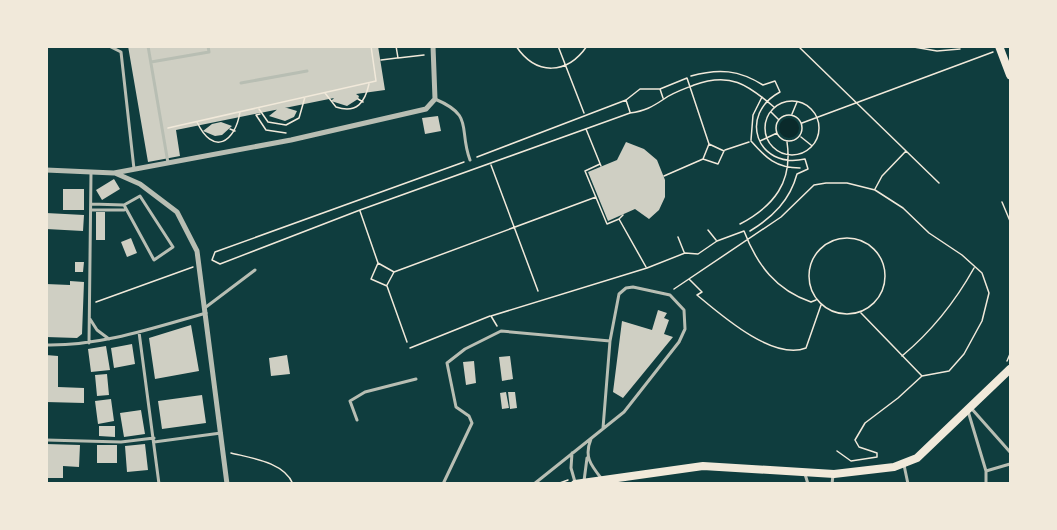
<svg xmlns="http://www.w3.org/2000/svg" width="1057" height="530" font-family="'Open Sans',sans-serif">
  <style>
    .water { fill: #0a2a2b }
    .building { fill: #cfcfc3 }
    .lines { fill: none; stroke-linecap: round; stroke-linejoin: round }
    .path { stroke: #f1e9da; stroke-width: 1.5 }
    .service { stroke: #b8beb3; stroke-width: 3 }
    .minor { stroke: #b8beb3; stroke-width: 5 }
    .secondary { stroke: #f1e9da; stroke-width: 8 }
  </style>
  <rect width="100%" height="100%" fill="#0f3d3e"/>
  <path class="water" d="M779 128a10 10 0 1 1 20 0a10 10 0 1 1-20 0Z"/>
  <path class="building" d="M128,46h250l7,44 -29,4 3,2 -1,3 -11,7 -16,-5 3,-3 -158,32 4,26 -32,6z
    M279,108h8l10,3 -3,6 -9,4 -16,-5z
    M438,116l3,15 -16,3 -3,-16z
    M221,122l11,4 -10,9 -7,1 -12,-5 9,-7z
    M626,142l18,7 13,11 8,20v17l-6,13 -10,9 -14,-10 -27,12 -20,-49 29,-12z
    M114,179l6,10 -18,11 -6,-10z
    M63,189h21v21h-21z
    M96,212h9v28h-9z
    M46,213l38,2 -1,16 -37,-2z
    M131,238l6,15 -10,4 -6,-15z
    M75,262h9l-1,10h-8z
    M70,281l14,1 -2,52 -5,4 -31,-1v-53l24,1z
    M658,310l9,3 -3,5 5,2 -5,14 9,3 -50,61 -10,-6 9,-71 30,9z
    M191,325l8,46 -44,8 -6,-41z
    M132,344l3,20 -21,4 -3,-20z
    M106,346l4,24 -19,2 -3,-23z
    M46,355l12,1v31l26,1v15l-38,-1z
    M287,355l3,19 -19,2 -2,-18z
    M510,356l3,23 -11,2 -3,-24z
    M474,361l2,22 -10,2 -3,-23z
    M107,374l2,21 -12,1 -2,-21z
    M506,392l3,16 -7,1 -2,-16z
    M508,392h7l2,16 -7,1z
    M202,395l4,28 -44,6 -4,-28z
    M111,399l3,22 -16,3 -3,-23z
    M141,410l4,24 -21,3 -4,-24z
    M99,426h16v11l-16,-1z
    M46,444l34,1 -1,22 -16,-1v12h-17z
    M145,444l3,26 -21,2 -2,-26z
    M97,445h20v18h-20z"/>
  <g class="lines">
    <path class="path" d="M396,46l2,12 26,-3
      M516,46c20,30 51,29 71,0
      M558,46l26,67
      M798,46l141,137
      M908,46l29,5 23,-2
      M381,60l16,-2
      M691,76c28,-8 48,-6 72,9l12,-4 5,11c-42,22 -24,78 25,67l3,10 -11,5c-7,26 -24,43 -47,57
      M660,89l3,9
      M325,93l11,14c21,7 29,-5 33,-23
      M358,99l5,3
      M626,100l4,12
      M765 128a27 27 0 1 1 54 0a27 27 0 1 1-54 0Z
      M259,109l9,13 18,3 13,-7 6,-21
      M771,112l7,7
      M260,114l-4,1 10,15 20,3
      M792,114l5,-12
      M776 128a13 13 0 1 1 26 0a13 13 0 1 1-26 0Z
      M197,122c16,34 38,21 43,-10
      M802,123l191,-71
      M168,128l208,-47 -5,-35
      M230,129l5,2
      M586,129l15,37
      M801,137l10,8
      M751,140l2,-25 9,-18
      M751,141c15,17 25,27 49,27
      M760,141l17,-8
      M725,150l24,-8
      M477,157l149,-57 14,-11h20l27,-11 22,66
      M464,162l-249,90 -3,8 8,4 140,-54 270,-97c15,-2 22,-6 34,-14 8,-6 20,-10 30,-14 36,-13 53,-1 80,22
      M600,164l-15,7 22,53 12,-5
      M491,165l47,126
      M664,176l39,-17 6,-15 15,7 -6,13 -15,-5
      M875,189l7,-13 24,-25
      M1002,202l8,19
      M360,211l18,52 16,9 -7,13
      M623,215l-4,4 27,48
      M740,224c34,-18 53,-42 47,-82
      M708,230l8,10
      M678,237l6,15
      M809 276a38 38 0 1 1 76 0a38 38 0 1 1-76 0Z
      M378,263l-7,16 16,7 20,56
      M394,272l202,-75
      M689,279l13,13 -5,3c24,20 76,66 109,53l15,-43
      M674,289l107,-72 33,-32 12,-2h21l28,7 28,18 26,25 33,22 20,18 7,20 -7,28 -18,33 -15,17 -27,5 -24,22 -33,25 -10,17 4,7 18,6v4l-26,4 -14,-10
      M96,302l97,-35
      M861,313l61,63
      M497,326l-6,-10 156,-48 38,-15 13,1 19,-13 27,-10c13,34 32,59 67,71l5,-2
      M410,348l80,-32
      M902,356c30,-25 53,-54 72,-88
      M1007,361l3,-7
      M231,453c20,5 53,9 62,31
      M557,484l11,-4"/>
    <path class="service" d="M109,46l12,6 13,117
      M148,46l20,117
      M151,62l58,-10 -1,-6
      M241,83l66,-12
      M435,99c40,17 23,29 35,61
      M91,204l33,1 16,-9 33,51 -19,13 -30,-55
      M91,210h33
      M206,307l49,-37
      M90,319l7,11 12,9
      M139,332l20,152
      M89,343l2,-170
      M46,345c55,1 107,-17 160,-32
      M971,408l39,44
      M968,411l18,60v13
      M357,420l-7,-19 15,-9 51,-13
      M603,428l7,-87
      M591,439c-7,17 -1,25 10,39
      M46,440l75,2 33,-4
      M154,442l67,-9
      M572,453l-1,15 4,14
      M904,465l4,19
      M986,471l24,-7
      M805,474l3,10
      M584,481l3,-23
      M443,484l29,-61 -3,-7 -13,-9 -9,-44 18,-14 36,-18 109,10 9,-47 7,-6 7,-1 37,8 14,15 1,19 -6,13 -55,70 -90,72
      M832,484l1,-9"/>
    <path class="minor" d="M46,170l68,3 177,-33 135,-31 9,-10 -2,-53
      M115,173l25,11 37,28 20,39 30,233"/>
    <path class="secondary" d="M999,46l11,29
      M575,484l128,-18 131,8 60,-7 23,-9 93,-89"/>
  </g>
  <rect width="1057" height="530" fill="none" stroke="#f1e9da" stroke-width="96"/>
</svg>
